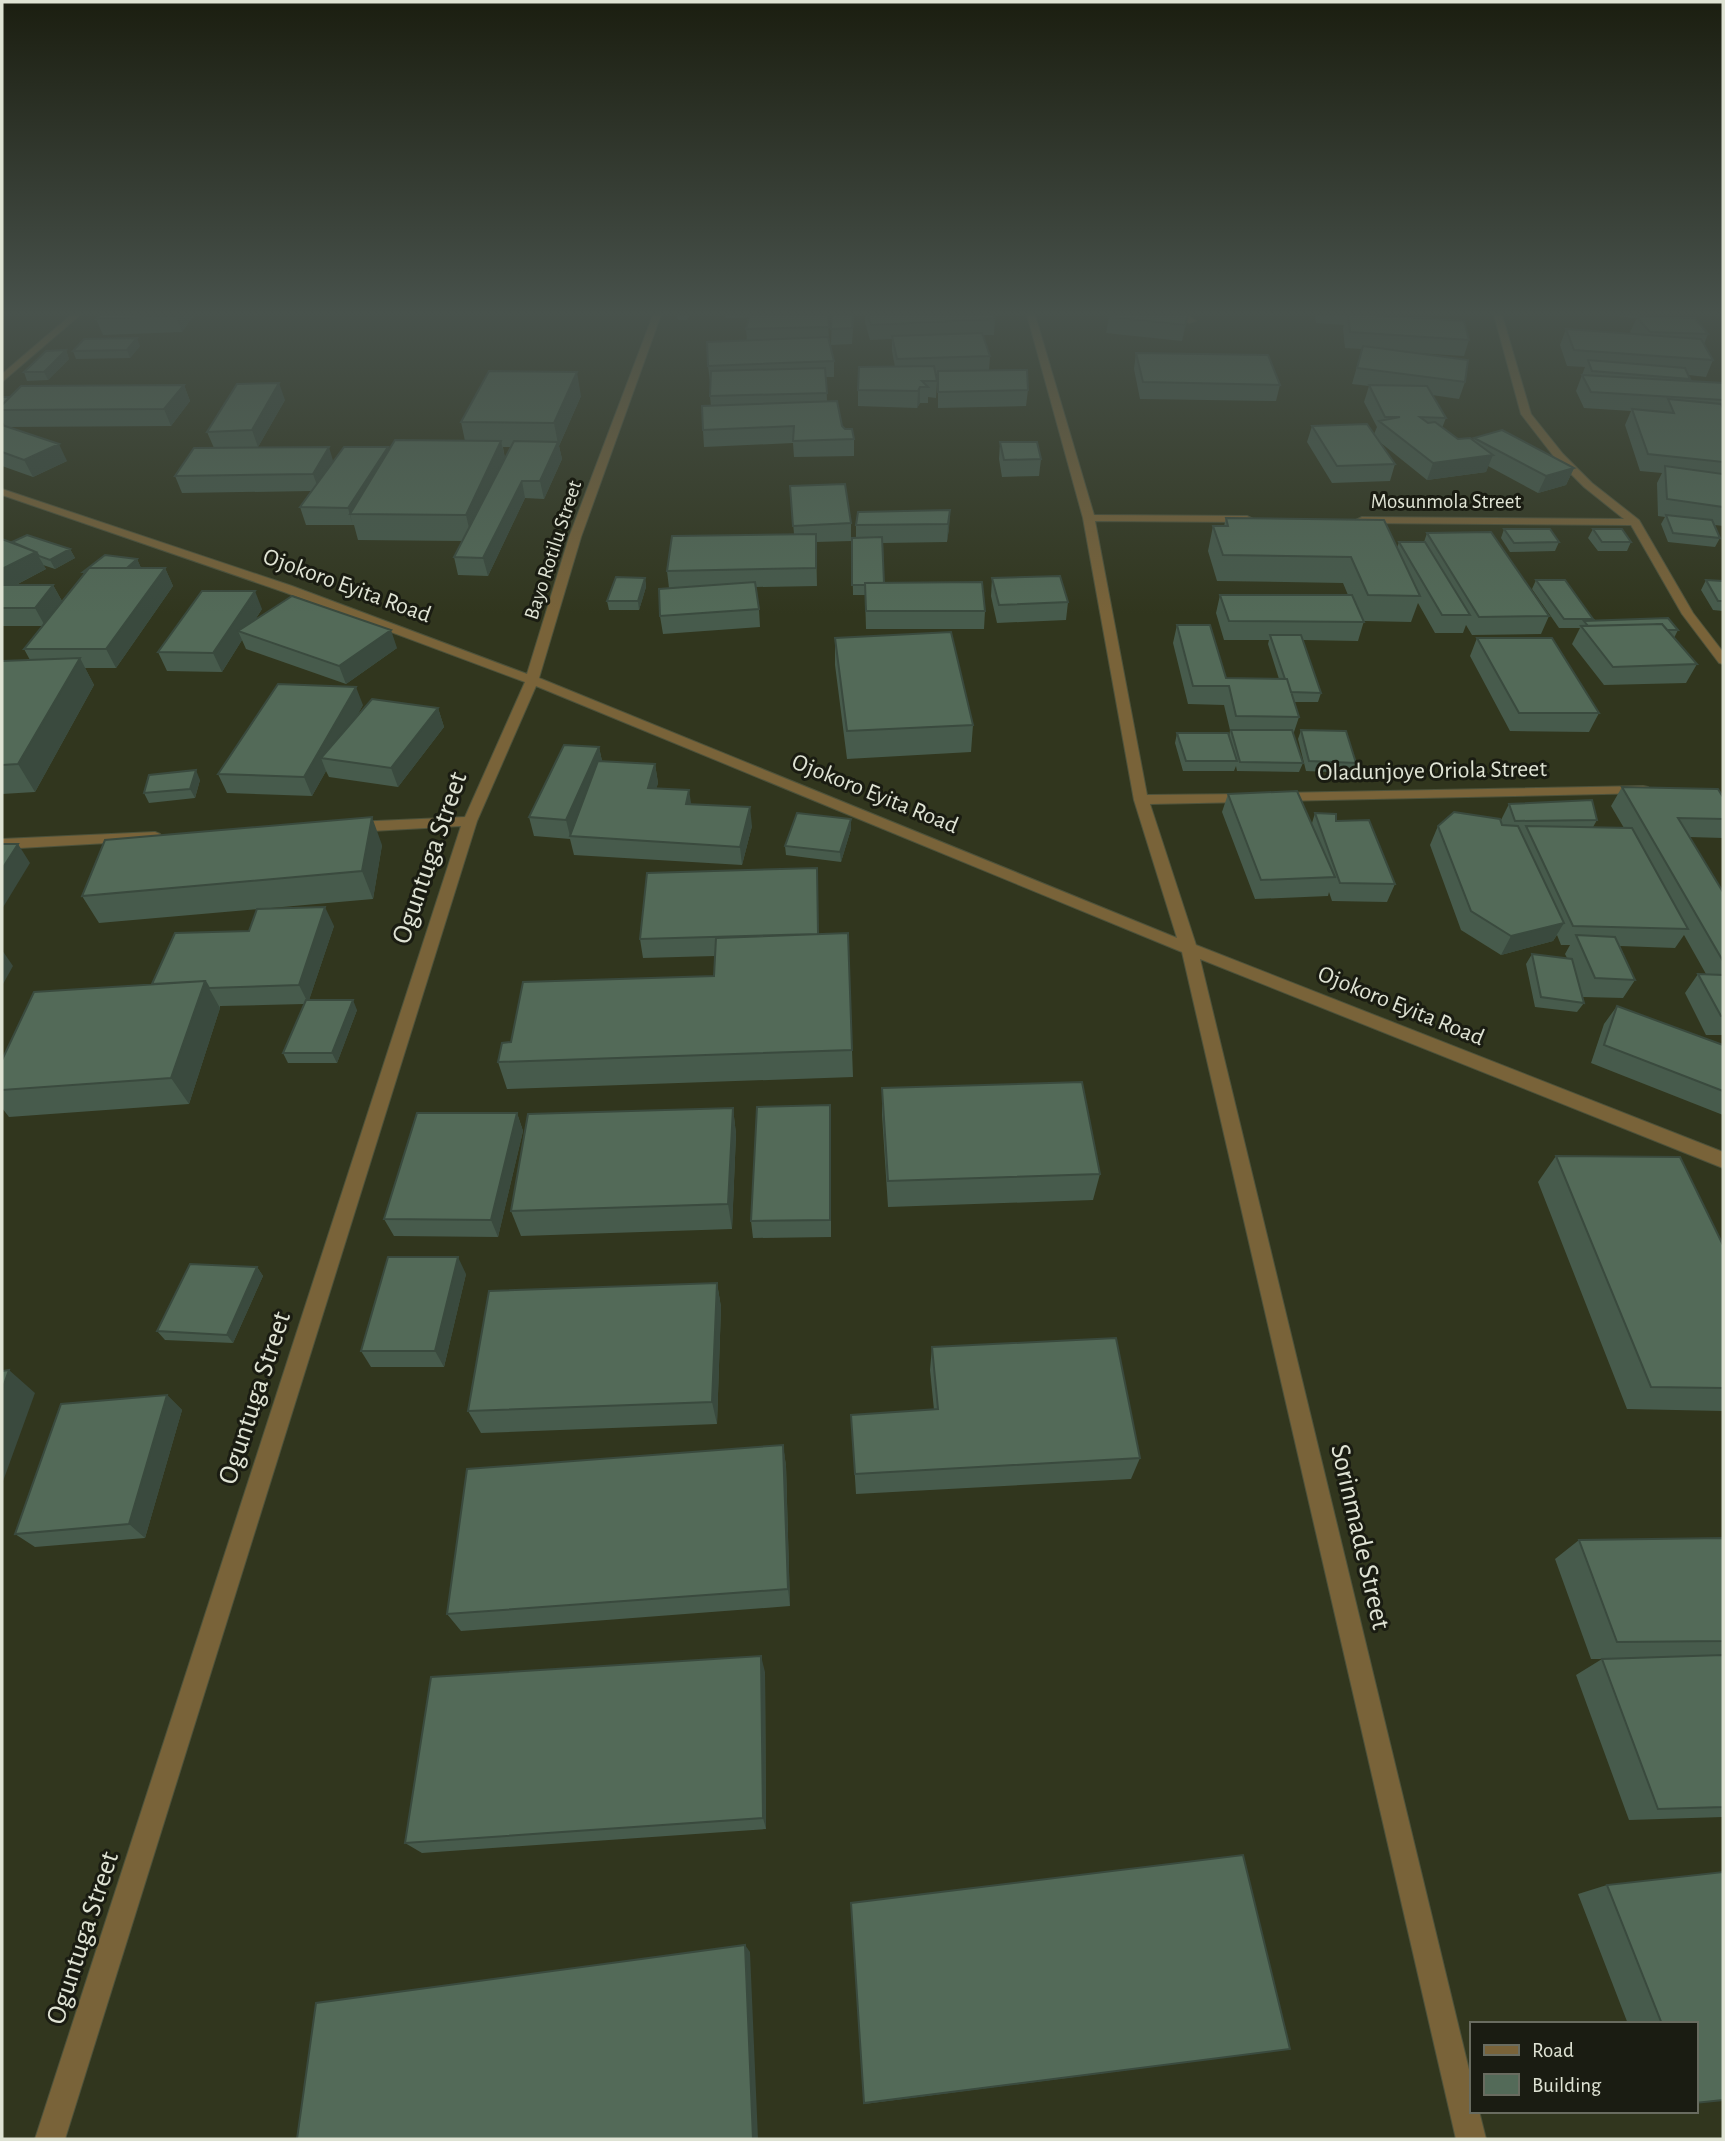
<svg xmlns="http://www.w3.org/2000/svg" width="1725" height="2141" font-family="'Alegreya Sans',sans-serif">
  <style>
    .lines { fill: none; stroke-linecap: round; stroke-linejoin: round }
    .minor-casing { stroke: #4d523b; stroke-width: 2 }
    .minor { fill: #796339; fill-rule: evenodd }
    .wall { fill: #475b4c; fill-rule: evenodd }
    .shaded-wall { fill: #3a4a3e }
    .building { fill: #536a58; stroke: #3a4a3e; stroke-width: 2 }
    .labels { text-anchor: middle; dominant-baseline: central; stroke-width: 6; stroke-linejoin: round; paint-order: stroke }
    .far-street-label { font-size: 21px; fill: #dfe3d4; stroke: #1a1c12 }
    .street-label { font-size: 24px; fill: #dfe3d4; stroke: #1a1c12 }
    .near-street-label { font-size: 28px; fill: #dfe3d4; stroke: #1a1c12 }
  </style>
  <rect width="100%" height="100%" fill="#31361e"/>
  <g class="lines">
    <defs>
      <path id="minor" d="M71,315h9l-78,67v-8z
        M653,315h8l-80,222 -42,141 638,260 -43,-138 -51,-282 -56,-203h8l59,200 153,1 6,3 -6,3 -152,-1 52,274 100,-1 7,4 -7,4 -97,2 46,141 527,207v16l-523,-209 271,1119v33h8l7,28h-30l-274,-1187 -646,-266 -59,135 -412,1318h-30l426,-1313 -107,6 -7,-5 7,-5 111,-5 60,-135 -241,-90 -282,-97v-6l290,97 235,88 42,-137z
        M1178,315h10l8,6 -7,2z
        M1494,315h8l29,99 32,40 29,29 47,37 54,93 30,39v12l-4,-1 -37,-49 -51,-89 -269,-2 -6,-3 6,-3 262,2 -40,-32 -29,-29 -34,-44z
        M1643,786l5,1v6l-369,8 -7,-4 7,-4z
        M155,832l5,2 2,3 -2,3 -158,9v-10z"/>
    </defs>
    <use href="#minor" class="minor-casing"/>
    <use href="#minor" class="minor"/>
  </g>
  <path class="wall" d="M100,315h92l1,1 -11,16 -79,3 -7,-16z
    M677,315h12v1l-2,4h-9z
    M726,315h128l-2,29 -21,1 1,-26 -4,3 1,17 5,22v16h-8l1,24 15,25 12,13v17l-60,1 -1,-14 -89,4 -1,-17 8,-24 -1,-10 1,-14h-1l-2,-16 39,-25 -1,-12 4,-12 -24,1z
    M865,315h128l2,4 -1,16h-11l7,21 -1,14 39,20 -2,16 -88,2v-34h-3l2,7 -1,17 -8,-1v6h-8l-3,5 -59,-2v-16l37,-23 -3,-16v-12l-22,1 -5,-18z
    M1188,315l-6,26 -76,-8 3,-16z
    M1315,315h56l98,25 -5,16 -47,-3 48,29 -6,17 -27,-4 14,23 -4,10 16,11 15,1 1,-2 100,30 -8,17 -28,8 -50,-27 -2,6 -59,8 -46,-37 14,21 -5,17 -58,2 -25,-41 5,-16 62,8 3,-7 -13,-25 5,-16 -17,-2 10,-35 -17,-1 -2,-19 1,-4 -28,-2z
    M1604,315h42l-1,2 63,17 -4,10 9,16 -7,17 -17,-2 1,4 -1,2 34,2v143l-8,-1 5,13 -5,9 -47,-5 -7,-18 4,-7 -7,-1 -1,-33 5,-10 -22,-2 -15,-46 6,-14 -47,-3 -8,-17 9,-24 -18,-1 -7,-21 6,-16 66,5 -2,-2 7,-14z
    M140,346l-10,12 -54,1 -3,-8z
    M66,350l3,9 -21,21 -21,1 -3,-9z
    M1136,353l144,32 -4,16 -136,-2 -6,-30z
    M184,385l6,16 -19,25 -165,1 61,34 -34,16 -31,-11v-41l3,2 -3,-7v-23z
    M581,396l-22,50 3,13 -18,40 -19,-1 -37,78 -30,-1 -4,-18 8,-16 -104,-1 -4,-15h-48l-6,-18 11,-16 -129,2 -7,-17 39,-28 -7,-16 78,-32 -27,47 75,14 55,-14 1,3 76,-9 -4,-19zM503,447h8l-6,12z
    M1000,442l41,17 -2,17 -37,1 -3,-18z
    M790,486l61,37v18l-35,1 1,44 -61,1 3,22 1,18 -97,7 -3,-18 9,-28 -2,-17 127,-37z
    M950,510l-1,18 -2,14 -64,1 1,40 101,28 -1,18h-118l-1,-34h-12l-1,-57h4v-13z
    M1226,518l171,30 2,-6h25l3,-9 122,83 -8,18 -69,1 -6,-10 -3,8h-28l-17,-30 -7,19 -47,-1 -6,20 -55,-1 18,53 -3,9h-24l5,15 -6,18 10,28 -4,9 -62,-1 -1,-5 -2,5h-51l-8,-28 2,-10 52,3 1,-6 -6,-25 -36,-1 -15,-61 4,-18 49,53 53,1 -11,-35 1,-4h-45l-8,-27 4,-18h128l-5,-12 -126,-2 -9,-30 5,-25h11z
    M1504,529l55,13 -4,9 -45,1 -9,-14z
    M1593,529l38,13 -4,9h-29l-10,-13z
    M2,539l10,3 58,7 5,9 -20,11 -12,-4 3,4 -30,16h37l9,16 22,-27 -1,-2 54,-13 4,9h24l8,18 -57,82h-31l9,17 -59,107 -33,2v-133l28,-1 -6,-11 18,-23h-40z
    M645,578l1,9 -7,23h-30l-2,-9z
    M992,578l76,24 -2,18 -69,3 -6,-27z
    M1536,580l57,39 -1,2 86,9 -4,8 23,26 -11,19 -82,2 -32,-41 8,-16h-21l-27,-39z
    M1706,580l17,1v30l-10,-1 -12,-20z
    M262,609l-7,11 142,28 -51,36 -100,-35 -4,-9 -20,32 -55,-1 -9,-19z
    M835,638l138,87 -2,27 -124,7 -12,-94z
    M1477,638l122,75 -10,19 -79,-1 -40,-75z
    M363,705l-7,12 82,-9 6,19 -46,60 -69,-10 -3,-6 -14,25 -85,-3 -9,-19z
    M1301,730l55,33 -4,10 -46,-2 -8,-32z
    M599,747l3,14 53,3 3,19 -2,6 35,15 61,22 -10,39 -168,-10 -4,-16 -36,-3 -5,-19z
    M200,780l-5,18 -46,5 -5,-10z
    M1622,787l101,10v41l-34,-1 34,55v143h-17l-21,-42 13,-19h8l-22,-39 -9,13 -55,-2 15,34 -12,18 -40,-1 -3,-8 4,14 -7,9 -42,-5 -9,-43 6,-10 35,4 -2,-4 5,-9h-9l-4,-10 -4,6 -52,14 -40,-25 -31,-85 8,-19 63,-6 8,-16 88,16 -4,7 31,1 -13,-22z
    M1228,794l84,29 3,-10 21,8 59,63 -8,18 -55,-1 -3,-9 -1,4 -73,3 -33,-87z
    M851,819v10l-10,33 -55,-7 -1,-9z
    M382,845l-9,54 -274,24 -17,-27z
    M334,926l-25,74 48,10 -20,53h-49l-5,-10 21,-49 -84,2v2l-31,96 -180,13 -7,-9v-48l150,-76 97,-53z
    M818,934l34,116 1,27 -346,12 -9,-27 13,-20 203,-66 1,-20 -72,2 -3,-19z
    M1617,1006l106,39v70l-132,-52 13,-39z
    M882,1088l218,86 -7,26 -205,7 -6,-92z
    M733,1108l3,26 -4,95 -211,7 -10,-25z
    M517,1113l6,18 -25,106 -104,-1 -10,-17z
    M831,1123v114l-78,1 -2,-17z
    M1556,1156l167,89v166l-96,-2 -89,-227z
    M257,1267l6,9 -30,67 -68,-3 -8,-9z
    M466,1274l-22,93h-73l-10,-16z
    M717,1283l4,24 -4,117 -236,9 -13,-22z
    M932,1347l208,111 -9,21 -275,15 -5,-79 83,-5 -4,-40z
    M167,1395l15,15 -37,128 -110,9 -20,-13z
    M783,1445l3,21 4,140 -329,25 -14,-17z
    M1723,1538v279l-94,3 -53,-145 26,-16h-11l-36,-100 24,-19z
    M765,1672l1,157 -344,24 -17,-10z
    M1607,1885l88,139h-67l-50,-130z
    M851,1903l439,146 -426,55z"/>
  <path class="shaded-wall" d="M178,315h14l1,1 -11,16 -6,-16z
    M827,315h6l1,3 -7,5z
    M1188,315l-2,10 -4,16 3,-16z
    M137,338l3,8 -10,12 -3,-8z
    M66,350l3,9 -21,21 -4,-8z
    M577,372l4,24 -22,50 3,13 -18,40 -4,-18 18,-37 -4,-21z
    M279,383l6,17 -27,47 -6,-17z
    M184,385l6,16 -19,25 -7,-17z
    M920,387v16l-3,5 1,-17z
    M501,441l6,25 -35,75 -6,-26z
    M59,444l8,17 -34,16 -9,-17z
    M329,447l5,17 -15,27 -6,-17z
    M388,447l5,17 -43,50 3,12 -5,-18z
    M1493,455l-7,17 -59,8 6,-17z
    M1574,468l-8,17 -28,8 8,-17z
    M522,481l3,17 -37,78 -5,-18z
    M950,510l-1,18 -2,14 1,-18z
    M70,549l5,9 -20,11 -5,-9z
    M36,552l10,17 -44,23v-23z
    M137,559l4,9 -25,8z
    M165,568l8,18 -57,82 -10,-19z
    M645,578l1,9 -7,23 -1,-9z
    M53,585l10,18 -18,23 -10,-18z
    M255,591l7,18 -16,24 -8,-2 4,9 -20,32 -9,-19z
    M391,630l6,18 -51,36 -7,-18z
    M80,658l14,27 -59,107 -17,-28z
    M356,687l7,18 -30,55 -12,-2 5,13 -14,25 -8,-19z
    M438,708l6,19 -46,60 -7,-19z
    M599,747l4,19 -33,70 -4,-16z
    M655,764l3,19 -7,24 -3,-19z
    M196,770l4,10 -5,18 -5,-9z
    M689,790l3,19 -6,-5z
    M750,807l2,19 -10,39 -2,-18z
    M372,817l10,28 -9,54 -11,-28z
    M851,819v10l-10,33 -1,-10z
    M18,844l12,19 -28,46v-40z
    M325,907l9,19 -26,77 -9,-18z
    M1564,923l-11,18 -52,14 10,-19z
    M2,950l11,16 -11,20z
    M205,981l15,27 -31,96 -18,-26z
    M353,1000l4,10 -20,53 -5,-10z
    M733,1108l3,26 -4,95 -4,-25z
    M517,1113l6,18 -25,106 -7,-17z
    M458,1257l8,17 -22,93 -9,-16z
    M257,1267l6,9 -30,67 -6,-8z
    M717,1283l4,24 -4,117 -5,-22z
    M9,1370l26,23 -33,91v-94z
    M167,1395l15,15 -37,128 -16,-14z
    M783,1445l3,21 4,140 -2,-17z
    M761,1656l4,16 1,157 -3,-11z
    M745,1945l5,7 8,187h-5z"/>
  <path class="building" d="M100,315h78l-2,1 -80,3z
    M750,315h78l1,12 -83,2z
    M832,315h21l-1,13 -21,1z
    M868,315h125l2,4 -124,6z
    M1110,315h78l-3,10 -76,-8z
    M1348,315h23l93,6 5,19 -119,-8z
    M1637,317l58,1 13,16 -58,-2z
    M1566,329l135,10 12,21 -139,-10z
    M982,333l8,23 -93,3 -5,-23z
    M828,337l6,24 -126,5 -1,-24z
    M137,338l-10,12 -54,1 11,-12z
    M1363,346l105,14 -3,22 -108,-14z
    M66,350l-22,22h-20l22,-21z
    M1136,353l132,2 12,30 -137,-3z
    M1588,360l97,8 5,11 -98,-8z
    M934,366l3,15h-15l6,6h-8l-2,4 -60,-1 1,-23z
    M825,368l2,25 -117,3 1,-25z
    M1027,370l1,20 -90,2v-21z
    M489,371l88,1 -23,51 -93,-1z
    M1582,375l141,8v17l-132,-8z
    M279,383l-27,47 -45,2 30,-48z
    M184,385l-20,24 -162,1v-5l19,-19z
    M1369,385l58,1 19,32 -26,-1 8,6 7,-1 23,17 12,-1 23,17 -60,8 -54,-42 21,-4h-15z
    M2,397h8l-8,8z
    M1668,399l53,5 2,4v54l-75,-8 -16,-45 42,4z
    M837,401l5,25 3,3h7l2,10 -61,2 1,-15 -91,4 -1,-24z
    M1367,424l28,40 -58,2 -25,-40z
    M2,425l57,19 -35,16 -22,-8z
    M1502,430l72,38 -28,8 -72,-38z
    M395,440l106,1 -35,74 -116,-1z
    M514,441l44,1 -18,39h-18l-39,77 -29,-1z
    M1000,442h37l4,17 -37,1z
    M329,447l-16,27 -138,2 19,-28z
    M344,447h44l-40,61 -48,-1z
    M1665,466l58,8v33l-56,-8z
    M845,484l6,39 -58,3 -3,-40z
    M950,510l-2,14 -92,1 2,-13z
    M1666,515l46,5 8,18 -47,-5z
    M1226,518l158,2 36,76 -52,-1 -17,-38 -128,-2 -10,-29h15z
    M1504,529h46l9,13 -45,1z
    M1593,529h29l9,13h-29z
    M1491,532l58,84 -70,1 -52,-84z
    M816,534v34l-149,3 5,-35z
    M27,535l43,14 -20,11 -11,-4 -3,-4 -24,-10z
    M882,537l2,46h-19v2h-13v-47z
    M2,539l34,13 -34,17z
    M1399,542h26l45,73h-28z
    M105,555l32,4 -10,9h-38l-4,4h-2z
    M89,568h76l-59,81h-82z
    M1060,576l8,26 -69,3 -7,-27z
    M616,577l29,1 -7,23h-31z
    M1536,580h29l28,39h-29z
    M1706,580l17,1v20h-5z
    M755,582l4,27 -99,7 -1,-27z
    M982,582l3,29h-119l-1,-28z
    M2,585h51l-18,23h-33z
    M202,591h53l-42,62 -55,-1z
    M1220,595h132l12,27 -135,-1z
    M292,596l99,34 -52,36 -101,-35z
    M1668,618l10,12h-11l-5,-6 -74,2 -4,-5z
    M1662,624l35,40 -84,3 -32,-41z
    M1177,625h33l16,53 61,1 12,38 -63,-1 -7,-30h-36z
    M951,632l22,93 -126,6 -12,-93z
    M1270,635h31l20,58 -30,-1 -4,-13h-2z
    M1477,638h75l47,75h-80z
    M80,658l-62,106 -16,1v-104z
    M278,684l78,3 -52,90 -86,-3z
    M372,699l66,9 -47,60 -70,-10z
    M1231,730h61l11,33 -63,-1z
    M1301,730l45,1 10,32 -47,-2z
    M1177,733h51l9,28h-51z
    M564,745l35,2 -33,73 -37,-3z
    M598,761l57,3 -7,24 41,2 -3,14 64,3 -10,40 -170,-11z
    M196,770l-6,19 -46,4 5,-18z
    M1622,787l96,2 5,8v22l-45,-1 45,74v69z
    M1297,791l38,86 -74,3 -33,-86z
    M1592,800l5,20 -82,1 -6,-17z
    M1454,812l46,7 2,6 16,1 46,97 -53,13 -40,-25 -33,-85z
    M797,813l54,6 -11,33 -55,-6z
    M1315,813l21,1v7l33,-1 26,64 -55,-1z
    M372,817l-10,54 -280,25 23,-56z
    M1526,826l106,2 56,101 -115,-3z
    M2,844h16l-16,25z
    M817,868l1,66 -178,5 7,-66z
    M325,907l-26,78 -90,3 -4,-7 -53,3 23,-51 74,-2 8,-22z
    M848,933l4,117 -354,12 4,-19 9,-1 12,-60 191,-6 2,-38z
    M1576,935l39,2 20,43 -40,-2z
    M1532,954l40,5 12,44 -43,-6z
    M1698,974l25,1v41h-2z
    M205,981l-34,97 -169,12v-30l32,-68z
    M306,1000h47l-21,53h-49z
    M1617,1006l106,39v46l-119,-46z
    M1082,1082l18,92 -212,7 -6,-93z
    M830,1105v115l-79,1 6,-114z
    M733,1108l-5,96 -217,7 17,-97z
    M417,1113h100l-26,107 -107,-1z
    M1556,1156l124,1 43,88v143l-72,-1z
    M388,1257h70l-23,94h-74z
    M190,1264l67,3 -30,68 -70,-4z
    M717,1283l-5,119 -244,9 21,-120z
    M1116,1338l24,120 -285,16 -4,-59 87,-6 -6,-62z
    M9,1370l-7,20v-19z
    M167,1395l-38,129 -114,10 46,-130z
    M783,1445l5,144 -341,25 20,-145z
    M1723,1538v103l-106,1 -38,-102z
    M1723,1655v152l-65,2 -56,-150z
    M761,1656l2,162 -358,25 26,-166z
    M1243,1855l47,194 -426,54 -13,-200z
    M1723,1872v228l-28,3v-79h-33l-55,-139z
    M745,1945l8,194h-456l19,-136z"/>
  <linearGradient id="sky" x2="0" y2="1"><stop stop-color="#1b1e10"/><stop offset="0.51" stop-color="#48524c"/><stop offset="1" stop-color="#48524c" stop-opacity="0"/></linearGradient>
  <rect width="1725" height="614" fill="url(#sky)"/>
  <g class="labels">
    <g class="far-street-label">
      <text x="1446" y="501">Mosunmola Street</text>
      <text transform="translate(553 550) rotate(-72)">Bayo Rotilu Street</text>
    </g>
    <g class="street-label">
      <text transform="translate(347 586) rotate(20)">Ojokoro Eyita Road</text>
      <text transform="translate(1432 771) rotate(-1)">Oladunjoye Oriola Street</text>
      <text transform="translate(875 794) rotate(22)">Ojokoro Eyita Road</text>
      <text transform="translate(1401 1006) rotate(22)">Ojokoro Eyita Road</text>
    </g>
    <g class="near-street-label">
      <text transform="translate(430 858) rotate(-71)">Oguntuga Street</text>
      <text transform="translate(255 1398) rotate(-72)">Oguntuga Street</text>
      <text transform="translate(1360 1537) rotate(77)">Sorinmade Street</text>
      <text transform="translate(83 1938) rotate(-72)">Oguntuga Street</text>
    </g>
  </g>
  <rect width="1725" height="2141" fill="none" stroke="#dfe3d4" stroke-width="7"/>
  <rect x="1470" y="2022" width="228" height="91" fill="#1a1c12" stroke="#696c60" stroke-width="2"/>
  <rect x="1484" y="2045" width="35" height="10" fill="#796339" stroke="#696c60" stroke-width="2"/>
  <text x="1532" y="2057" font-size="21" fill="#dfe3d4">Road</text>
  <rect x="1484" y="2074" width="35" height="21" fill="#536a58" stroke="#696c60" stroke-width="2"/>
  <text x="1532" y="2092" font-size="21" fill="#dfe3d4">Building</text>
</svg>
